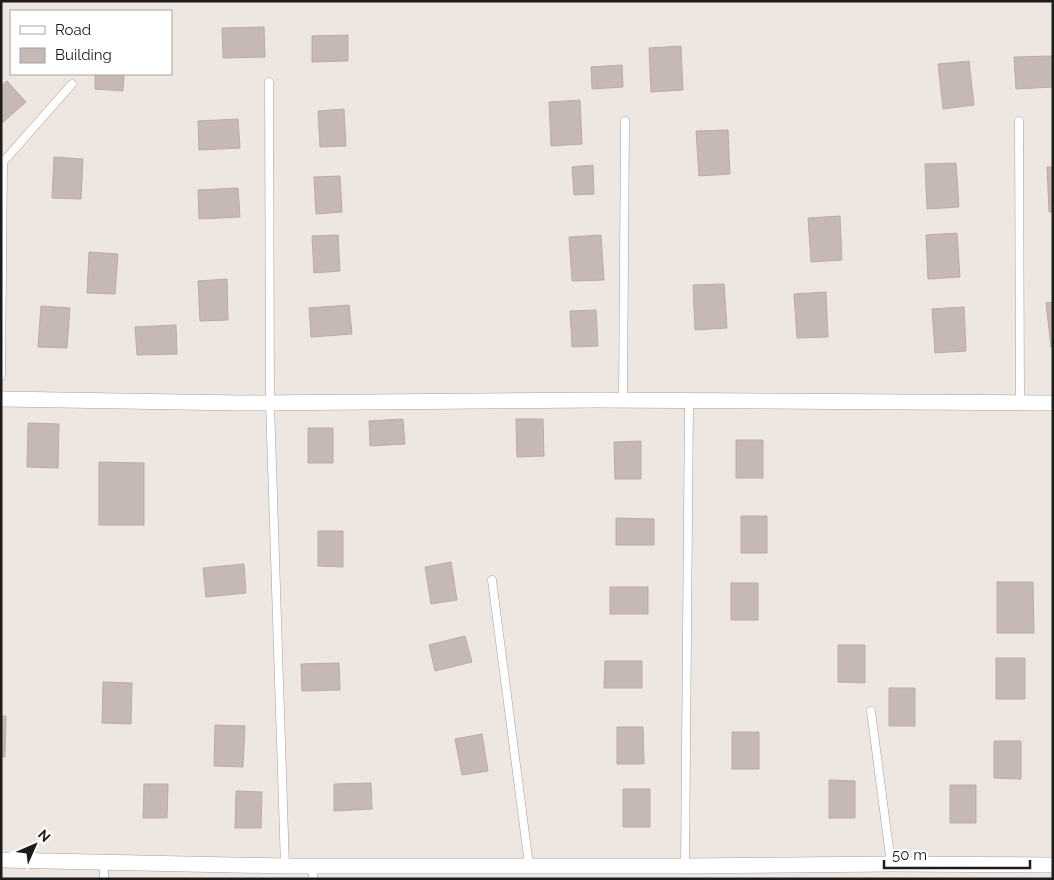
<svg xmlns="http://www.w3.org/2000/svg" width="1054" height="880" font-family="Raleway,sans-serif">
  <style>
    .building { fill: #c5b8b5; stroke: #bfaaa4 }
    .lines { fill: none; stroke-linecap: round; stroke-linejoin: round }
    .lane-casing { stroke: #a0a0a0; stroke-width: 9 }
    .street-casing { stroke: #a0a0a0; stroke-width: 16 }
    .lane { stroke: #fff; stroke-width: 8 }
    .street { stroke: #fff; stroke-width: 15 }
  </style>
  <rect width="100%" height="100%" fill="#eee7e1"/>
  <path class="building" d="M264,27l1,30 -42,1 -1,-30z
    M348,35v26l-36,1v-26z
    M681,46l2,44 -32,2 -2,-44z
    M1053,56v31l-37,2 -2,-32z
    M969,61l5,44 -31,4 -5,-45z
    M622,65l1,22 -31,2 -1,-22z
    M95,74h29l-1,17 -28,-2z
    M7,81l19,21 -25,22v-38z
    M580,100l2,44 -31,2 -2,-44z
    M344,109l2,37 -26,1 -2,-36z
    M238,119l2,29 -41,2 -1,-29z
    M728,130l2,44 -31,2 -3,-45z
    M54,157l29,2 -2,40 -29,-1z
    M956,163l3,44 -32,2 -2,-45z
    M593,165l1,29 -20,1 -2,-28z
    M1047,167h6v45h-4z
    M340,176l2,36 -26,2 -2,-37z
    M238,188l2,29 -41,2 -1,-29z
    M840,216l2,44 -31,2 -3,-44z
    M957,233l3,44 -32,2 -2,-44z
    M338,235l2,36 -26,2 -2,-37z
    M601,235l3,45 -32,1 -3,-44z
    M89,252l29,2 -3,40 -28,-1z
    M227,279l1,41 -28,1 -2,-40z
    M724,284l3,44 -32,2 -2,-45z
    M826,292l2,45 -31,1 -3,-44z
    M1053,302v45h-2l-5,-44z
    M349,305l3,29 -41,3 -2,-29z
    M41,306l29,2 -3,40 -29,-1z
    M964,307l2,44 -31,2 -3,-44z
    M596,310l2,36 -26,1 -2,-36z
    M176,325l1,29 -40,1 -2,-28z
    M403,419l2,25 -35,2 -1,-25z
    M516,419h27l1,37 -27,1z
    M28,423l31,1 -1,44 -31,-1z
    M308,428h25v35h-25z
    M736,440h27v38h-27z
    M641,441v38h-26l-1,-37z
    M99,462l45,1v62h-45z
    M741,516h26v37h-26z
    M616,518l38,1v26h-38z
    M318,531h25v36l-25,-1z
    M451,562l6,38 -26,4 -6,-37z
    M244,564l2,29 -40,4 -3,-29z
    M997,582h36l1,51h-37z
    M731,583h27v37h-27z
    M610,587h38v27h-38z
    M465,636l7,26 -37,9 -6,-26z
    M838,645h27v38l-27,-1z
    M996,658h29v41h-29z
    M605,661h37v27h-38z
    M339,663l1,27 -38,1 -1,-27z
    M103,682l29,1 -1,41 -29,-1z
    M889,688h26v38h-26z
    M1,716h5l-1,41h-4z
    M215,725l30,1 -2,41 -29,-1z
    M617,727h26l1,37h-27z
    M732,732h27v37h-27z
    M482,734l6,37 -26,4 -7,-36z
    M994,741h27v38l-27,-1z
    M829,780l26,1v37h-26z
    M371,783l1,26 -38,2v-27z
    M144,784h24l-1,34h-24z
    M950,785h26v38h-26z
    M623,789h27v38h-27z
    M236,791l26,1 -1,36h-26z"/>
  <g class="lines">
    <defs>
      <path id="lane" d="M269,82l1,321 15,463
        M1019,121l1,282
        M1,376l2,-214 69,-78
        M623,401l2,-280
        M492,580l37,285
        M871,711l20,153
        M685,866l4,-465
        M104,879v-17
        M313,879v-14"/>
      <path id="street" d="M1,399l240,4 356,-3 456,3
        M1,860l284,6h400l206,-2 162,1"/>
    </defs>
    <use href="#lane" class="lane-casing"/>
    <use href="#street" class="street-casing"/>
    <use href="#lane" class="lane"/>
    <use href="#street" class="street"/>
  </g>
  <rect width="1054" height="880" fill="none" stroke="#1c1c1c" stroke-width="5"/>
  <rect x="10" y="10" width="162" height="65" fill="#ffffff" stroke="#a4a4a4"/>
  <rect x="20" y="26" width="25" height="8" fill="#ffffff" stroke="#a4a4a4"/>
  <text x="55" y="35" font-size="15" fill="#1c1c1c">Road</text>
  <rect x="20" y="48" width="25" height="15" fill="#c5b8b5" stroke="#a4a4a4"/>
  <text x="55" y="60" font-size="15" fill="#1c1c1c">Building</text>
  <g transform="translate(35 845) rotate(45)" stroke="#ffffff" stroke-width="4" paint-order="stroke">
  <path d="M0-4L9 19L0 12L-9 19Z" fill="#1c1c1c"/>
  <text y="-8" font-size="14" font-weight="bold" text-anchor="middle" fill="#1c1c1c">N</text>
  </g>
  <path d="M884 860v8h146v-8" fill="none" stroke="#1c1c1c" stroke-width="2.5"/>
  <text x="892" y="860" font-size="15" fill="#1c1c1c" stroke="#ffffff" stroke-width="4" paint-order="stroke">50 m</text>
</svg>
